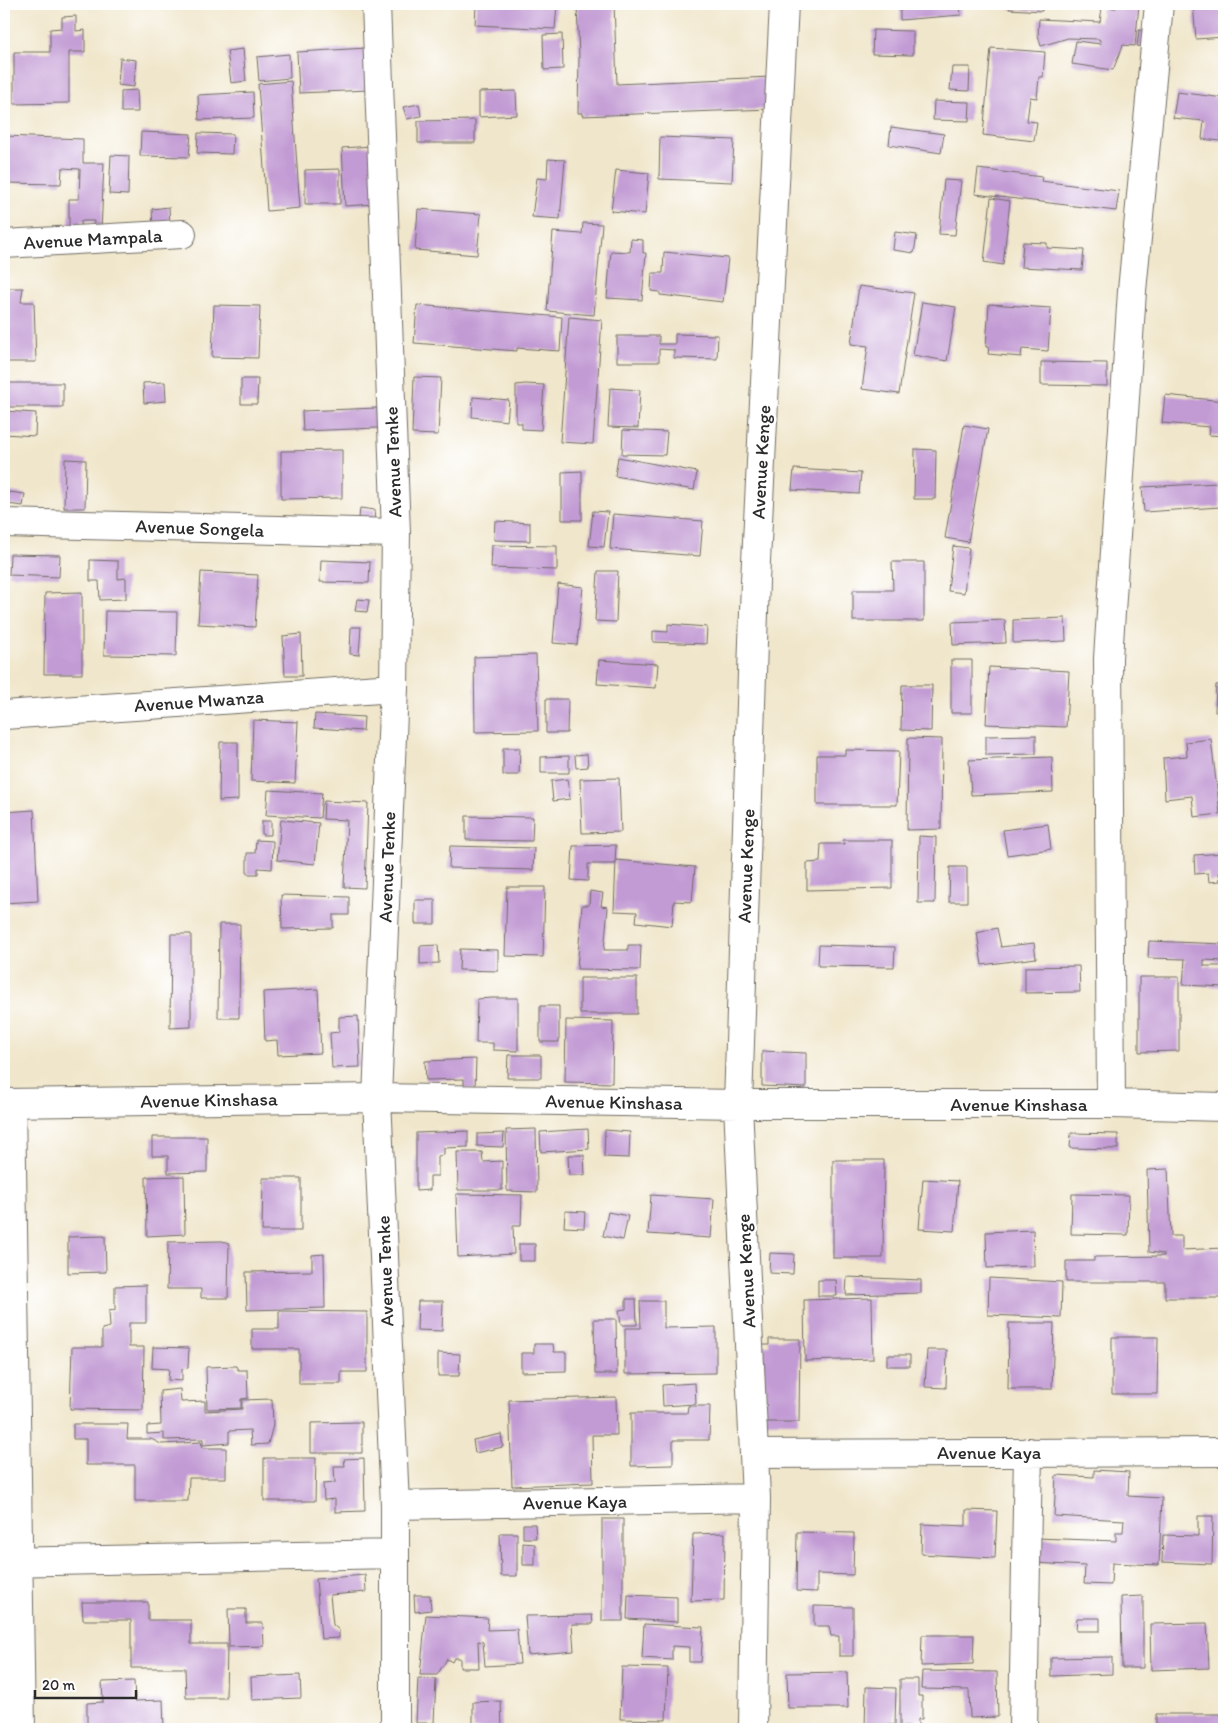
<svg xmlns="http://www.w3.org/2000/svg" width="1228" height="1733" font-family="Itim,sans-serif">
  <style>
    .building { fill: #c29bd4 }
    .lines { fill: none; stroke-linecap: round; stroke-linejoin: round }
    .minor-casing { stroke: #706c63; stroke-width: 30 }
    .minor { stroke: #fff; stroke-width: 28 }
    .labels { text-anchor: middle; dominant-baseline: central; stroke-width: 5; stroke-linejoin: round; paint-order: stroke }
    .street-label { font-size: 19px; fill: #2b2b2b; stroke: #fff }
  </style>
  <rect width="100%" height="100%" fill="#fff"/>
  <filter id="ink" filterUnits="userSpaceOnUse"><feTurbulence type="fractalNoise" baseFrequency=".02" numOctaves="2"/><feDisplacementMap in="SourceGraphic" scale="10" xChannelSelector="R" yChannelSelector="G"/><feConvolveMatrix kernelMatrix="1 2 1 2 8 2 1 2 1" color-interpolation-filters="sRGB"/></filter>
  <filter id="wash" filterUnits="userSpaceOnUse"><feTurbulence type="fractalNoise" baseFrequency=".0096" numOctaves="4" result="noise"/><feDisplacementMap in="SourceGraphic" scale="20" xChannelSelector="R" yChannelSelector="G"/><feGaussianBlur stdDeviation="1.12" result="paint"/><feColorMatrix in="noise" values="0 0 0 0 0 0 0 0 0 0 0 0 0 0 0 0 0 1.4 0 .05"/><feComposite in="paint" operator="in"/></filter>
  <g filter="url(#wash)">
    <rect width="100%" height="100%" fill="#f0e6cb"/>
    <g id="blocks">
      <path class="building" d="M476,4h81l-2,25 -80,-4z
        M577,4h37l3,80 153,-7 1,32 -189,7v-3h-4l1,-55z
        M900,4h60l1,11 -61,5z
        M1010,4h32v7l-33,-2z
        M1117,4l22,1 -4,41 -12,-1 -10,25 -41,-6 4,-23 25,3 -2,-5 -31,-1 -27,8 -3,-11 1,-16 61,3 2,-15 14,1z
        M1193,4h31v33l-28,2z
        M76,16v15l9,-1v22h-16v51l-55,1v-52h36v-23l12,-1v-11z
        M873,30l40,1v24l-41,-1z
        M1139,30l15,2 -2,16 -15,-2z
        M562,34l1,35 -19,1 -1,-35z
        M367,48l2,42 -70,3 -2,-41z
        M991,48l54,4 -2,25h-4l-2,21 -7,-1 -3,24 10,1 -3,19 -51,-6z
        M243,49l3,32 -15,2 -4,-32z
        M289,54l1,24 -31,3 -2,-24z
        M120,58l16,2 -2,27 -16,-2z
        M952,67h18l-1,24 -19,-1z
        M291,81l9,127 -33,3 -9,-127z
        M137,90l1,22h-17v-21z
        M516,91l1,24 -38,2v-25z
        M253,92l1,26 -55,2 -1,-25z
        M1177,92l47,6v26h-2l-2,17 -18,-2 2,-18 -31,-3z
        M934,101l36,1 -1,19 -36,-1z
        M419,104l2,12 -14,3 -4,-12z
        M475,120v23h-57v-22z
        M891,127l53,7 -3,19 -52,-8z
        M141,132l50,2 -2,23 -49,-1z
        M198,133l35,1 -1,20 -35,-1z
        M4,136l79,3v24h21l-3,69 -8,-1 1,-10h-13v10h-12v-32h10l1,-30 -18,-1 -1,16 -57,-1z
        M660,137l74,3 -2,42 -73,-3z
        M372,146l3,58 -30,2 -3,-58z
        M111,155l18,1 -1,39 -19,-1z
        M548,159l17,1 -5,59 -28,-2 5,-39 10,1z
        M340,169v35h-35v-34z
        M978,169l64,8 -1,4 78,10 -3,20 -141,-17z
        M616,170l33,3 -4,41 -34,-3z
        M944,180l17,1 -6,54 -16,-1z
        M991,198l19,3 -7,64 -19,-3z
        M169,207l1,21 -17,1 -1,-20z
        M418,209l63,5 -4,41 -62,-5z
        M583,223l19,1 -8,91 -47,-4 6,-79 29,2z
        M895,232l22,3 -3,18 -21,-3z
        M631,239l12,1v13h3l-4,47 -35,-2 4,-47 19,1z
        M1023,242l24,1v5l37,2 -2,20 -61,-3z
        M664,252l64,6 -5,44 -63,-7v-3l-9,-1 1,-18h11z
        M859,286l55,7 -15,101 -37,-5 6,-43 -17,-2z
        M4,288h19l-2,14h13l2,60h-32z
        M922,302l34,5 -9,54 -34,-6z
        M989,304l62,4 -3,43 -26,-2 -1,8 -33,-3 1,-7h-3z
        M214,305l46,1 -2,52 -46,-1z
        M417,305l145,12 -2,34 -43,-3v3l-103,-8z
        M569,317l33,3 -9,124 -33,-2z
        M675,334l43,1 -1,24 -43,-1v-8l-15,-1v13h-42v-26h42v8h16z
        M1041,362l66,1v23l-66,-1z
        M414,377l27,1 -3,57 -26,-1z
        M241,379h17l-1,25h-16z
        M165,382l1,19 -22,2 -1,-20z
        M4,383h59v24h-59z
        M525,384l19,1 -3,45 -19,-1v-6h-6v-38z
        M610,388l30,2 -2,38 -30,-1z
        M1165,395l59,6v35l-15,-1 1,-8 -48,-4z
        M473,397l36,3 -2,21 -35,-4z
        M377,408l1,20 -75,3 -1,-20z
        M4,411l32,2 -1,23 -31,-2z
        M964,425l24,4 -20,113 -23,-4z
        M623,430l44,2 -2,23 -43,-1z
        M915,449l21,1 -1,49h-21z
        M342,450v48l-61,1v-48z
        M618,457l79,15 -3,18 -79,-14z
        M65,459l21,1 -1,48h-21z
        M794,469l67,4 -2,21 -67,-4z
        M582,471v49h-20v-48z
        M1218,483l2,24 -76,5 -2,-25z
        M9,492l16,2 -2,12 -16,-2z
        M360,508l15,2 -2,21 -15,-2z
        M593,511l15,1 -4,35 -15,-1z
        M613,514l90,7 -3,35 -90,-7z
        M495,521l35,2v18l-36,-1z
        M492,545l65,1v24l-66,-2z
        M953,546l16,2 -5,45 -16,-2z
        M10,554l50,1 -1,22 -50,-2z
        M90,560l28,1v18l8,-1v21l-26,1 -1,-19h-9z
        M321,560l49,2 -1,21 -49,-1z
        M892,562h32v59h-71v-31h40z
        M598,571h20l-2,51 -21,-1z
        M201,572l57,3 -3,52 -57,-3z
        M558,584l25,3 -6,58 -24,-2z
        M82,592v82h-38l1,-81z
        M357,599l12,1 -2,12 -12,-1z
        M105,611l72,1 -1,44 -72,-1z
        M1065,618l1,23 -53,2v-23z
        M1005,620l1,23 -53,2 -1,-23z
        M668,624l39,3 -1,17 -53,-2v-11l15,1z
        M351,627h10l-2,28 -9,-1z
        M301,634l1,42h-17l-2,-40z
        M536,655l2,76 -63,1 -1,-75z
        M599,660l59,4 -2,24 -59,-4z
        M951,660h21v53h-21z
        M989,667l80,4 -3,56 -80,-3z
        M1224,684v28h-9l1,-27z
        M902,685h30l-1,46 -30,-1z
        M546,699h22l-1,34h-21z
        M315,714l49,3 -1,14 -49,-3z
        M253,720l45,2 -3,61 -44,-2z
        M1036,735v19l-50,1v-19z
        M908,738l34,1 -1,90 -34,1z
        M1211,739l9,75 -26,3 -2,-21 -27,3 -2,-41 24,-2 -1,-14z
        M220,742h18v58l-19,1z
        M503,748h17l-1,27h-16z
        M845,750l54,1 -2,54h-80v-50h28z
        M587,754l1,13 -12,1 -1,-13z
        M569,756v17h-28v-16z
        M1052,757l1,35 -82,3 -2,-35z
        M619,778l2,54 -39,1 -2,-54z
        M567,779l3,20 -17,2 -2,-20z
        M268,790l54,3 -2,25 -54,-3z
        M324,801l44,2 -3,85 -21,-1 3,-67 -24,-1z
        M34,810l4,91 -34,2v-91z
        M466,816l67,1 -1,24 -66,-1z
        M281,820l38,3 -4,41 -38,-4z
        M262,821h9v14h-9z
        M1048,824l3,25 -44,6 -4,-25z
        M919,836l17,1 -1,66h-17z
        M256,840l17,1 -1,28 -14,-1v6h-11v-21h8z
        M843,840h49v48l-85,2v-27l13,-1 1,-18h23z
        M616,845l-1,19h-27v17l-17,-1 2,-34z
        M450,846l84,2 -1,22 -84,-2z
        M1224,853v20h-5l1,8 -11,1 -1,-9 -13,1 -1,-19z
        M616,860l79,7 -3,35 -18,-1 -2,25 -36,-4 1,-10 -23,-1z
        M950,867h17v35h-18z
        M507,887h38l-2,70 -38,-1z
        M590,891l13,2 -2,13 7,1 -4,43h24v-5h13l-1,25 -63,-1 5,-64h7z
        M281,895l68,2v18h-16v13l-51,1z
        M415,900h20v24h-20z
        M219,924h21l-1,94h-21z
        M997,928l4,19 33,-4 2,15 -54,7 -5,-32z
        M171,934h20v93l-21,1z
        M1149,941l75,3v17l-20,-1v6h20v21l-41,-2 2,-26 -37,-1z
        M438,945l1,18 -19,1v-18z
        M819,945l76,2 -1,20 -76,-1z
        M460,949l38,1v21l-39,-1z
        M1079,966l1,26 -55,1v-26z
        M1139,977h40v74l-40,1z
        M580,978h57v36h-57z
        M318,989l3,64 -43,2 -1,-15 -12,1 -2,-49z
        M493,998h25v53l-25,-1v-7h-17l1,-44z
        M540,1006h19v36h-19z
        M358,1016l2,51 -28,1 -2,-35 9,-1v-15z
        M566,1020l47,1 -1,62 -47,-1z
        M762,1051l44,2v35l-44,-2z
        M508,1055h33v23h-34z
        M476,1059l-1,30h-11v-10l-38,1 -1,-19z
        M536,1129l1,63 -30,-1 -1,-61z
        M588,1129l1,20 -48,3 -1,-20z
        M605,1130l25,2 -1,26 -25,-1z
        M468,1131v16l-24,1v7l-6,1v20h-8v14l-14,1v-58z
        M504,1133l-1,14 -26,-1v-12z
        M1071,1133l47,1v15l-48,-1z
        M152,1137h55v35l-39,1v-17h-16z
        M457,1152h25l1,10 19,-1v29h-44z
        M568,1155h16l1,20h-16z
        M833,1160h51l-1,98h-50z
        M1168,1169l3,67h11v14l42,-2v50h-59v-16h-99v-21h28v-4l70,-1v-2l-15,-2 -2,-82z
        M184,1176l1,58 -38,2 -1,-59z
        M263,1178h38v53h-39z
        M923,1179l35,2 -4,50 -35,-2z
        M456,1194l66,1 -1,31h-8l1,28 -56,3z
        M1072,1194l57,1 -1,40 -57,-1z
        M651,1195l63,4 -3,39 -63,-4z
        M565,1211l20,1 -1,16 -20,-1z
        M608,1212l20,4 -5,24 -20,-4z
        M1033,1230l1,36 -47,2 -1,-36z
        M105,1236l1,36 -38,1v-36z
        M222,1241l7,2 -1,55h-27v-9h-34l1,-47z
        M519,1244h16v17h-16z
        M770,1253l24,1 -1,20 -24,-1z
        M324,1254l1,54 -78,2 -1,-38 66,-1v-16z
        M847,1277l74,3v13l-75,2z
        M989,1278l73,4 -1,36 -73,-3z
        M818,1280h18l1,16h-19z
        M146,1285v38h-17v24h15l-1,63 -73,-1 2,-62h30v-18l8,-2 -1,-16 6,-1v-24z
        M872,1298l1,61 -68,2 -1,-61z
        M626,1299h10l1,26h-16l-2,-15 7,-1z
        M418,1301h25l-1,30 -25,-1z
        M640,1301h24v27l52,-1v46l-91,1v-46h16z
        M279,1311l88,1v60h-26v12h-42v-35h-47v-20h27z
        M594,1319h22l1,55h-22z
        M1009,1323h45l-2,66h-44z
        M1112,1337h46l-1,57h-45z
        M769,1339h31l-1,83h-42l2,-77h10z
        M534,1344h19l1,8h12v19l-45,1v-19h13z
        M153,1347l36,1 -1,20 -6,1v12l-14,-1 1,-11 -17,-1z
        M927,1350h20l-1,38 -21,-1z
        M438,1353l22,1 -1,22h-21z
        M887,1355h23v11h-23z
        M236,1366l2,4h9l1,28 -7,1v9l-34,1 -1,-42z
        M695,1383l1,21 -33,2 -1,-21z
        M180,1389l1,13 24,-1v10l37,-2v-9l30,-1 1,26 -5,19 -17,1 -1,-15 -21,1v12l-26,2v-6l-39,1v-7l-17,1v-8l14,-1 -1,-34z
        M616,1397l1,38h-25l1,48 -81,3 -3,-86z
        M688,1406h22l-1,34h-36v25l-42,1v-53h56z
        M362,1422v31h-51v-30z
        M73,1424h55l-1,15h24l10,5 40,-2 2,6h23v30h-37l-1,23h-53v-36h-49v-26h-13z
        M501,1434l2,13 -28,6 -2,-13z
        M264,1458h52l-1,43h-51z
        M364,1458l1,53 -30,1v-13l-11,1 -1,-16 12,-1 -1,-17h11l-1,-7z
        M1094,1470l35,2 -1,24 34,2 -3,67 -47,-2 -1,22 -27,-1 1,-18 -50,-3 1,-25 80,3v-9h7l1,-12 -70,-4 2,-41 38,2z
        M966,1510l31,1 -2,47 -74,-4 1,-30 44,2z
        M1198,1516h15l-1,48 -50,-2 1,-27 35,1z
        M602,1519h21v102h-21z
        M523,1524h12l1,14h-13z
        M797,1532l57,1 -1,42 -36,-1v18l-21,-1z
        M500,1533h17v43h-16z
        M725,1533l-1,67 -33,1 2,-67z
        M523,1543l12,1v21h-12z
        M365,1575l1,17 -36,3 3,30 6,5v8l-18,1 -5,-60z
        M414,1595h16l1,15 -16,2z
        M628,1595l49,2v25l-50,-3z
        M1143,1596v72h-21l-1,-71z
        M82,1602h66v18h43v24h36l-1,54h-40l-1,-30h-54v-48h-48z
        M814,1606l39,1v49h-14v-20h-8l-2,-10h-15z
        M228,1609h18v14h17l1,23 -35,1z
        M426,1615l62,3 -1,12 30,-1 3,35 -35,2 -2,-24 -5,-1 1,27h-19v-10h-6l-2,4 -5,-3 -10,16h-17z
        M592,1615l1,9h-21l2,27 -46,4 -3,-39z
        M1077,1618h23v13h-24z
        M1207,1623l2,45 -58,2 -1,-46z
        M644,1624l59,3 -2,35h-12v-15l-17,-1v14l-30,-2z
        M922,1635h52l-1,29 -52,2z
        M1112,1657v17l-61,2v-18z
        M622,1667l46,1 -2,52 -46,-1z
        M922,1671l75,1 1,45 -28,1 -1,-28 -48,-1z
        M847,1672l1,36h-60l-1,-35z
        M300,1675l1,23 -49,2 -1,-23z
        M418,1678l18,1 -2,44h-18z
        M900,1679h18v17h4v23h-4v8h-18z
        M134,1681l1,20 28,-1 1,29h-77v-26l16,-1 -1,-20z
        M866,1687l30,1 -1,37h-7v4h-23z
        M501,1701l1,28h-29v-27z
        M1156,1714h68v15h-68z"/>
    </g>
  </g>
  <g filter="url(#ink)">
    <use href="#blocks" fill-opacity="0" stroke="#706c63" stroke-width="1"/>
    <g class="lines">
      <defs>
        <path id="minor" d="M376,4l20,529 -2,155 -17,410 18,407v224
          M4,244l178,-10
          M4,523l392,10
          M4,715l390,-27
          M4,1103l373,-5 361,6h373l113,3
          M11,1103l10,626
          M1111,1104l-3,-446 24,-367 27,-287
          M754,1454l470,-2
          M395,1505l361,-7
          M4,1562l390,-8
          M753,1729l3,-231 -18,-394 17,-523 29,-577
          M1023,1729l5,-277"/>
      </defs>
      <use href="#minor" class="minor-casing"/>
      <use href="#minor" class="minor"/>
    </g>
  </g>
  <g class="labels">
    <g class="street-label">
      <text transform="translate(93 239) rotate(-3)">Avenue Mampala</text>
      <text transform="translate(393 462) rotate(-92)">Avenue Tenke</text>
      <text transform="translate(761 462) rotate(-87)">Avenue Kenge</text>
      <text transform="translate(200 528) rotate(2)">Avenue Songela</text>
      <text transform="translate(199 701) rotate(-4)">Avenue Mwanza</text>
      <text transform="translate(746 866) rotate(-88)">Avenue Kenge</text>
      <text transform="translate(387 867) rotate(-88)">Avenue Tenke</text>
      <text transform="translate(209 1100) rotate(-1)">Avenue Kinshasa</text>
      <text transform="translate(614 1102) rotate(1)">Avenue Kinshasa</text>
      <text x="1019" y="1104">Avenue Kinshasa</text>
      <text transform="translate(385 1271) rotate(-92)">Avenue Tenke</text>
      <text transform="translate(746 1271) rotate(-93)">Avenue Kenge</text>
      <text x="989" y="1452">Avenue Kaya</text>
      <text transform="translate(575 1502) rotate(-1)">Avenue Kaya</text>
    </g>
  </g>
  <rect width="1228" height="1733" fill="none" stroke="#fff" stroke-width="20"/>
  <path d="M35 1690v8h101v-8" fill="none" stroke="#2b2b2b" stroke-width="2.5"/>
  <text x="42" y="1690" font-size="15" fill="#2b2b2b" stroke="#ffffff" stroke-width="4" paint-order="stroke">20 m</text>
</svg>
